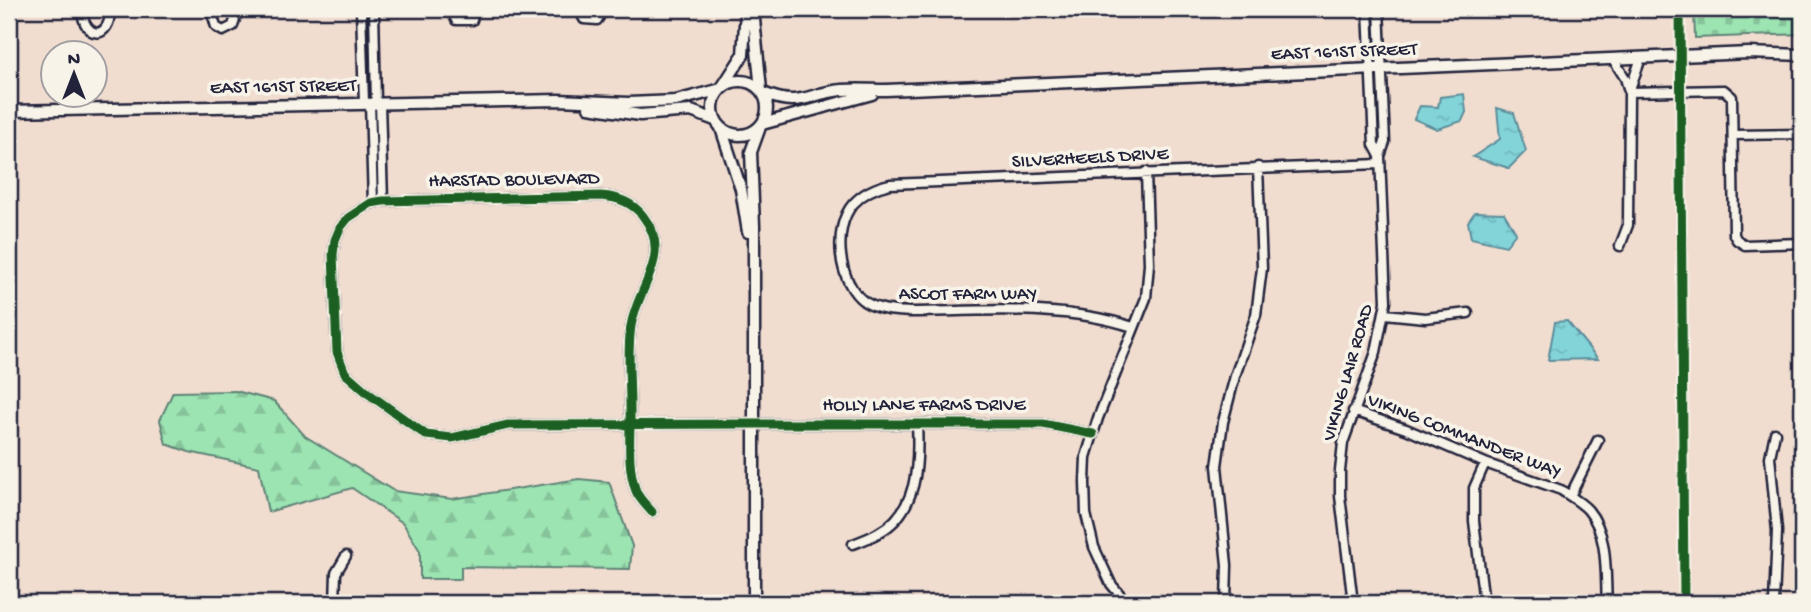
<svg xmlns="http://www.w3.org/2000/svg" width="1811" height="612" font-family="'Gochi Hand',sans-serif">
  <style>
    .forest { fill: url(#forest-firs); stroke: #5f8376; stroke-width: 2 }
    .cemetery { fill: url(#cemetery-stones); stroke: #5f8376; stroke-width: 2 }
    .water { fill: url(#water-ripples); stroke: #5c8d9a; stroke-width: 2 }
    .lines { fill: none; stroke-linecap: round; stroke-linejoin: round }
    .minor-casing { stroke: #22223b; stroke-width: 13 }
    .tertiary-casing { stroke: #22223b; stroke-width: 15 }
    .minor { stroke: #f7f3e8; stroke-width: 8 }
    .tertiary { stroke: #f7f3e8; stroke-width: 10 }
    .cycleway-casing { stroke: #f7f3e8; stroke-width: 13 }
    .cycleway { stroke: #1b5e20; stroke-width: 9 }
    .labels { text-anchor: middle; dominant-baseline: central; stroke-width: 7; stroke-linejoin: round; paint-order: stroke }
    .street-label { font-size: 19px; fill: #22223b; stroke: #f7f3e8 }
  </style>
  <defs>
    <pattern id="forest-firs" width="22" height="20" patternUnits="userSpaceOnUse" patternTransform="scale(1.75)"><rect width="22" height="20" fill="#9ce4b2"/><path d="M5 1l3.5 6h-7zM16 11l3.5 6h-7z" fill="#86c39a"/></pattern>
    <pattern id="cemetery-stones" width="16" height="16" patternUnits="userSpaceOnUse" patternTransform="scale(1.75)"><rect width="16" height="16" fill="#9ce4b2"/><path d="M2 7V4a2 2 0 0 1 4 0v3zM10 15v-3a2 2 0 0 1 4 0v3z" fill="#86c39a"/></pattern>
    <pattern id="water-ripples" width="26" height="14" patternUnits="userSpaceOnUse" patternTransform="scale(1.75)"><rect width="26" height="14" fill="#82d4d9"/><path d="M2 4q2-2 4 0t4 0M15 11q2-2 4 0t4 0" fill="none" stroke="#70b6bb"/></pattern>
  </defs>
  <rect width="100%" height="100%" fill="#f1ddd0"/>
  <filter id="ink" filterUnits="userSpaceOnUse"><feTurbulence type="fractalNoise" baseFrequency=".0143" numOctaves="2"/><feDisplacementMap in="SourceGraphic" scale="14" xChannelSelector="R" yChannelSelector="G"/><feConvolveMatrix kernelMatrix="1 2 1 2 8 2 1 2 1" color-interpolation-filters="sRGB"/></filter>
  <g filter="url(#ink)">
    <path class="forest" d="M236,391l38,10 31,35 89,55 58,8 127,-20 30,3 23,64 -2,23 -169,-2v12h-41v-28l-17,-28 -51,-35 -84,24 -9,-45 -70,-15 -23,-8 -6,-24 13,-28z"/>
    <path class="cemetery" d="M1694,9h108v25l-107,4z"/>
    <path class="water" d="M1464,94l2,18 -4,9 -25,8 -23,-10 6,-13 18,1 2,-10z
      M1497,108l17,5 12,38 -17,17 -36,-11 27,-18z
      M1475,212l29,1 12,20 -10,13 -35,-8 -3,-16z
      M1567,321l31,38 -50,1 7,-38z"/>
    <g class="lines">
      <defs>
        <path id="minor" d="M82,9c1,31 29,32 28,0
          M211,9l5,18 7,4 10,-5 5,-17
          M361,9l3,94
          M374,9l2,94
          M451,9l5,11h16l3,-11
          M579,9l5,10 13,1 7,-11
          M1379,9l6,133 -5,14
          M1613,59l12,19 4,13
          M1629,92l95,-2 8,7 2,138 3,5 8,5 57,-2
          M370,103l3,100
          M380,103l3,98
          M1733,135l69,-1
          M1620,246l8,-21 1,-133 12,-34
          M1385,314l40,4 43,-5
          M1133,327c-71,-23 -147,-16 -221,-15 -16,-1 -32,-1 -47,-10 -27,-18 -33,-74 -12,-98 10,-11 23,-17 37,-20l490,-20
          M1353,411l53,18 79,34 76,27c9,6 21,13 27,20 21,25 17,63 19,93
          M1570,496l28,-56
          M652,512c-5,-6 -13,-13 -16,-21 -10,-26 -5,-57 -6,-85 0,-26 -3,-54 1,-80 6,-39 43,-70 12,-110 -10,-13 -26,-19 -42,-20l-218,5 -12,2 -23,15 -8,10 -5,12 -2,14 4,98 8,21 24,21 57,41 26,3 56,-13 245,-1h290l50,10
          M853,544c8,-3 17,-6 25,-11 40,-21 41,-70 39,-109
          M335,603l1,-30 10,-17
          M1127,603l-16,-19 -17,-37 -8,-33 -1,-32 1,-25 12,-39 48,-120 3,-34 -3,-92
          M1226,603l1,-38 -10,-99 6,-44 12,-46 21,-61 6,-47 -4,-101
          M1353,603l-13,-107v-25l3,-28 33,-91 10,-50 -6,-146 -6,-11 -6,-136
          M1484,603l-10,-82v-33l11,-25
          M1774,603l3,-72 -7,-74 5,-24"/>
        <path id="tertiary" d="M753,9l8,81
          M713 108a27 27 0 1 1 54 0a27 27 0 1 1-54 0Z
          M723,86l20,-31 3,-46
          M763,93c38,16 44,0 79,-3 15,-1 30,0 44,0l863,-37 53,2
          M589,107l51,8 51,-4 24,9
          M9,111l549,-11 71,3 47,-2 45,-12
          M762,124l110,-30
          M721,128l20,61 7,43
          M754,603v-377l-3,-74 9,-25"/>
      </defs>
      <use href="#minor" class="minor-casing"/>
      <use href="#tertiary" class="tertiary-casing"/>
      <use href="#minor" class="minor"/>
      <use href="#tertiary" class="tertiary"/>
      <defs>
        <path id="cycleway" d="M1680,9l4,594
          M652,512c-5,-6 -13,-13 -16,-21 -10,-26 -5,-57 -6,-85 0,-26 -3,-54 1,-80 6,-39 43,-70 12,-110 -10,-13 -26,-19 -42,-20l-218,5 -12,2 -23,15 -8,10 -5,12 -2,14 4,98 8,21 24,21 57,41 26,3 56,-13 245,-1h290l50,10"/>
      </defs>
      <use href="#cycleway" class="cycleway-casing"/>
      <use href="#cycleway" class="cycleway"/>
    </g>
  </g>
  <g class="labels">
    <g class="street-label">
      <text transform="translate(1344 53) rotate(-2)">EAST 161ST STREET</text>
      <text transform="translate(283 88) rotate(-1)">EAST 161ST STREET</text>
      <text transform="translate(1090 159) rotate(-3)">SILVERHEELS DRIVE</text>
      <text transform="translate(514 181) rotate(-1)">HARSTAD BOULEVARD</text>
      <text x="968" y="295">ASCOT FARM WAY</text>
      <text transform="translate(1349 373) rotate(-74)">VIKING LAIR ROAD</text>
      <text x="924" y="406">HOLLY LANE FARMS DRIVE</text>
      <text transform="translate(1464 437) rotate(21)">VIKING COMMANDER WAY</text>
    </g>
  </g>
  <rect width="1811" height="612" fill="none" stroke="#f7f3e8" stroke-width="35"/>
  <rect x="18" y="18" width="1776" height="577" fill="none" stroke="#22223b" stroke-width="2.5" filter="url(#ink)"/>
  <g transform="translate(74 74)"><circle r="33" fill="#f7f3e8" stroke="#a29fa3" stroke-width="2"/>
  <path d="M0-5L12 26L0 18L-12 26Z" fill="#22223b"/>
  <text y="-10" font-size="19" font-weight="bold" text-anchor="middle" fill="#22223b">N</text>
  </g>
</svg>
